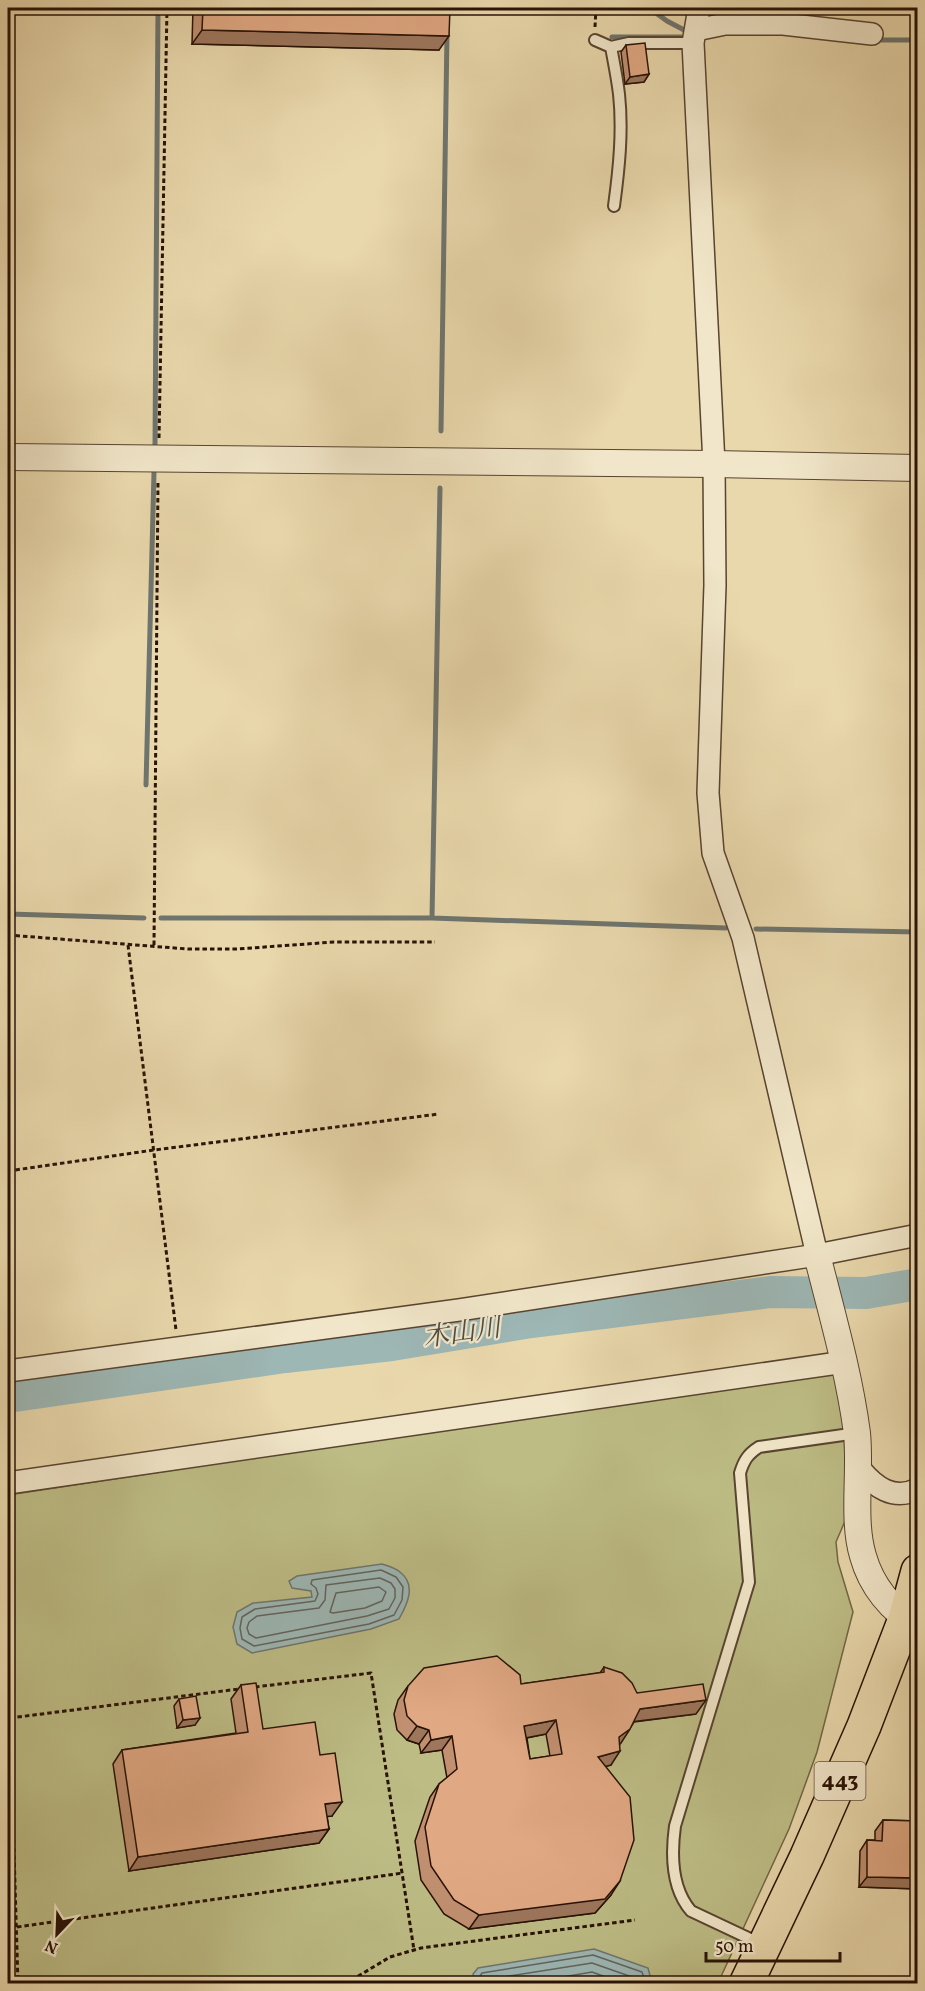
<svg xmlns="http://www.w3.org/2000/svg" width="925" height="1991" font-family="Vollkorn,'Noto Serif JP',serif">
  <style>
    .green { fill: #bdbc85; stroke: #726746; stroke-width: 1.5 }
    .water { fill: #9db7b5; stroke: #6e756f; stroke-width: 1.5 }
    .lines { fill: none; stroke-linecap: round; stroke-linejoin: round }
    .shore { stroke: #62645e; stroke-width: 1.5 }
    .stream { stroke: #6e756f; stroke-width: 5 }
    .river { stroke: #9db7b5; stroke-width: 32 }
    .service-casing { stroke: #584430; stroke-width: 14 }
    .minor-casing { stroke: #584430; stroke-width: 24 }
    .tertiary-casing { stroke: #584430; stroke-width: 28 }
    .trunk-casing { stroke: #281206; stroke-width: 36 }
    .path { stroke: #281206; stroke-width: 3; stroke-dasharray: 4.5 3; stroke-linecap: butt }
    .service { stroke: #f1e6c9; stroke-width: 10 }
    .minor { stroke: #f1e6c9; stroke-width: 21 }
    .tertiary { stroke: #f1e6c9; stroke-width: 26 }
    .trunk { stroke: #e9d8ac; stroke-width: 33 }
    .wall { fill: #c19071; stroke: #281206; stroke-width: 1.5; fill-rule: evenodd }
    .shaded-wall { fill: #9d765c; stroke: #281206; stroke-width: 1.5 }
    .building { fill: #e0a883; stroke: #281206; stroke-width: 1.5; fill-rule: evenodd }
    .labels { text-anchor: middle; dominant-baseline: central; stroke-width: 4.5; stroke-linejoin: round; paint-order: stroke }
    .shield { fill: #f1e6c9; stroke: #645240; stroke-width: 1.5 }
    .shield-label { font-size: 22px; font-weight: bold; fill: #281206 }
    .water-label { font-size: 26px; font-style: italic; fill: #514c43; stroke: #f1e6c9 }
  </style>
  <rect width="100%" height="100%" fill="#e9d8ac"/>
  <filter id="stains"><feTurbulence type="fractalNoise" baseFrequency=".00333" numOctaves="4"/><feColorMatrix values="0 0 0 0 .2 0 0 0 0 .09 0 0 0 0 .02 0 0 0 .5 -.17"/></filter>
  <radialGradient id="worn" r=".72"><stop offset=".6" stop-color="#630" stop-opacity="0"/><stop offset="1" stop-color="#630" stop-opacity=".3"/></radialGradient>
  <path class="green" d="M836,1370l7,42 2,45v64l-9,21 2,20 15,50 -36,140 -28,77 -71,154 -710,1v-489z"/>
  <path class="water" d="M382,1564c6,2 14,4 18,8 17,13 7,33 -1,47l-28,10 -119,24 -15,-9 -4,-17 4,-15 16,-9 59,-6 -1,-6 -19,-3 -3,-7 8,-5z
    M594,1949l54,19 4,15h-177l-2,-9 5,-6z"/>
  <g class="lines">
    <path class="shore" d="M381,1570l15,7 7,10 -1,13 -8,15 -25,9 -115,22 -12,-7 -2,-11 2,-11 13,-8 60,-8 3,-7 -2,-6 -5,-4 1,-4z
      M380,1578l11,5 4,6v9l-6,11 -22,7 -111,22 -7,-4 -2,-6 2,-6 8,-6 62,-8 6,-8 1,-15z
      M379,1587l7,5 -4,9 -17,7 -32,5 -3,-1 6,-19z
      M481,1984l-1,-8 2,-3 111,-18 49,17 4,12
      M488,1984l3,-5 101,-16 43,15 3,6
      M522,1984l70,-12 33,12"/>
    <path class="stream" d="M649,8l18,13 19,10
      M612,37h69
      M874,40h44
      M441,431l6,-398
      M155,448l3,-440
      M146,785l8,-313
      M8,914l136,4
      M161,918h271l294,10
      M432,918l8,-430
      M756,929l162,3"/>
    <path class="river" d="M8,1397l277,-40 107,-12 133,-22 245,-31 96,1 52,-9"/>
    <defs>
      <path id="service" d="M595,40l16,7 18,-4h64
        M611,47c3,16 6,31 8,47 4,37 0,75 -5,112
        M761,1944l-70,-33c-20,-23 -20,-56 -16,-85l74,-244 -9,-109c4,-13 8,-19 19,-26l98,-14
        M915,1984l3,-13"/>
      <path id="minor" d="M699,8l-6,35 21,421 1,121 -7,208 5,60 30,85 74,317
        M696,30l29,-6h58l89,10
        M8,1371l451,-61 358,-55 101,-20
        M860,1469c15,18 33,32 58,20
        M8,1483l837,-121"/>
      <path id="tertiary" d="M8,457l706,7 204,4
        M817,1255c15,59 32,118 40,178 4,39 -5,87 6,123 8,29 28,55 55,69"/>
      <path id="trunk" d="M746,1984l61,-128 57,-130 41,-107 13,-48"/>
    </defs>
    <use href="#service" class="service-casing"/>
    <use href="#minor" class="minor-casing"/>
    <use href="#tertiary" class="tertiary-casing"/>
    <use href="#trunk" class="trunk-casing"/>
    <path class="path" d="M595,27l1,-19
      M159,438l8,-430
      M8,935l180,14h49l97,-7h101
      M128,945l48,385
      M154,945l4,-465
      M8,1171l146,-21 285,-36
      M255,1687l116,-14 43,277
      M8,1698l2,20 8,266
      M10,1718l229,-29
      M17,1927l386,-54
      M345,1984l45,-27 31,-9 214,-28"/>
    <use href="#service" class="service"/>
    <use href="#minor" class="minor"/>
    <use href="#tertiary" class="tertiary"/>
    <use href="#trunk" class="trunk"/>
  </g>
  <path class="wall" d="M193,8h257l-11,42 -247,-6z
    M626,45l23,29 -5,8 -19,2 -4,-32z
    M604,1667l33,26 59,21 -62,8 -14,22 -9,21 -5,1 5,129 -16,18 -126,16 -25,-15 -23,-34 -6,-39 15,-44 9,-13 8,-6 -5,-28 -21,3 -2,-9 -12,-4 -10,-10 -3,-16 4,-14 10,-14 113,-2 79,-11zM546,1734l4,22 -20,3 -3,-21z
    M241,1685l22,44 57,26 12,61h-5l2,13 -10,14 -190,28 -16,-107 9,-14 114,-17 -5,-34z
    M179,1699l16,26 -18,3 -3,-22z
    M883,1820l35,1v68l-59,-2 1,-36 7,-11h8v-9z"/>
  <path class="shaded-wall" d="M202,30l247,6 -10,14 -247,-6z
    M649,74l-5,8 -19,2 5,-7z
    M706,1700l-10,14 -66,8 10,-13z
    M200,1718l-5,7 -18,3 6,-8z
    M556,1720l-10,14 -31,6 9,-14z
    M417,1726l12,4 -10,14 -12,-4z
    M630,1729l-9,14 -12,8 10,-14z
    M452,1736l-10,14 -21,3 10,-13z
    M620,1751l-9,14 -23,6 10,-14z
    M342,1802l-10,14 -16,2 9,-14z
    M329,1829l-10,14 -190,28 9,-14z
    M867,1877l51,1v11l-59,-2z
    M620,1881l-9,14 -16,18 -126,16 10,-14z"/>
  <path class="building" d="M203,8h247l-1,28 -247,-6z
    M645,43l4,31 -19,3 -4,-32z
    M497,1656l23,19 1,9 83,-12v-5l18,6 10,10 5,10 66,-9 3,16 -66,9 -10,20 -11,8 1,14 -22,6 32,40 4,43 -14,41 -15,18 -126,16 -25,-15 -23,-34 -6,-39 14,-43 18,-15 -5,-33 -21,4 -2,-10 -12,-4 -10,-10 -3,-16 4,-14 16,-18zM556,1720l6,34 -32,5 -6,-33z
    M256,1683l7,46 52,-7 5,33 15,-2 7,49 -17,2 4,25 -191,28 -16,-107 126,-18 -7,-47z
    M196,1696l4,22 -17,2 -4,-21z
    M883,1820l35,1v57l-51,-1v-37l15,1z
    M812,1980l13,3h-14z"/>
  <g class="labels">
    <rect class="shield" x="814.5" y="1762" width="51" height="38" rx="4.5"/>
    <g class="shield-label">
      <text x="840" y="1781">443</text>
    </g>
    <g class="water-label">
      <text transform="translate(462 1334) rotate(-8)">木山川</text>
    </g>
  </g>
  <rect width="925" height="1991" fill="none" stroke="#e9d8ac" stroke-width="30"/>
  <rect x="9" y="9" width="907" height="1973" fill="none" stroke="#281206" stroke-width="3"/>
  <rect x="15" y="15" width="895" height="1961" fill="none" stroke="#281206" stroke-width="1.5"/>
  <g transform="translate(57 1934) rotate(203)" stroke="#f1e6c9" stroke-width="4.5" paint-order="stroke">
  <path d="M0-4.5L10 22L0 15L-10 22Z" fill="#281206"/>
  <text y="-9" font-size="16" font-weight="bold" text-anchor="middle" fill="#281206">N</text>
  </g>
  <path d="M706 1952v9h134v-9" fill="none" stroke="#281206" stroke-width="3"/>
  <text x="715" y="1952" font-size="18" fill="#281206" stroke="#f1e6c9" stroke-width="4.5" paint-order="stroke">50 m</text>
  <rect width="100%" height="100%" filter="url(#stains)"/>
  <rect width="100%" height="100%" fill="url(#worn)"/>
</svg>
